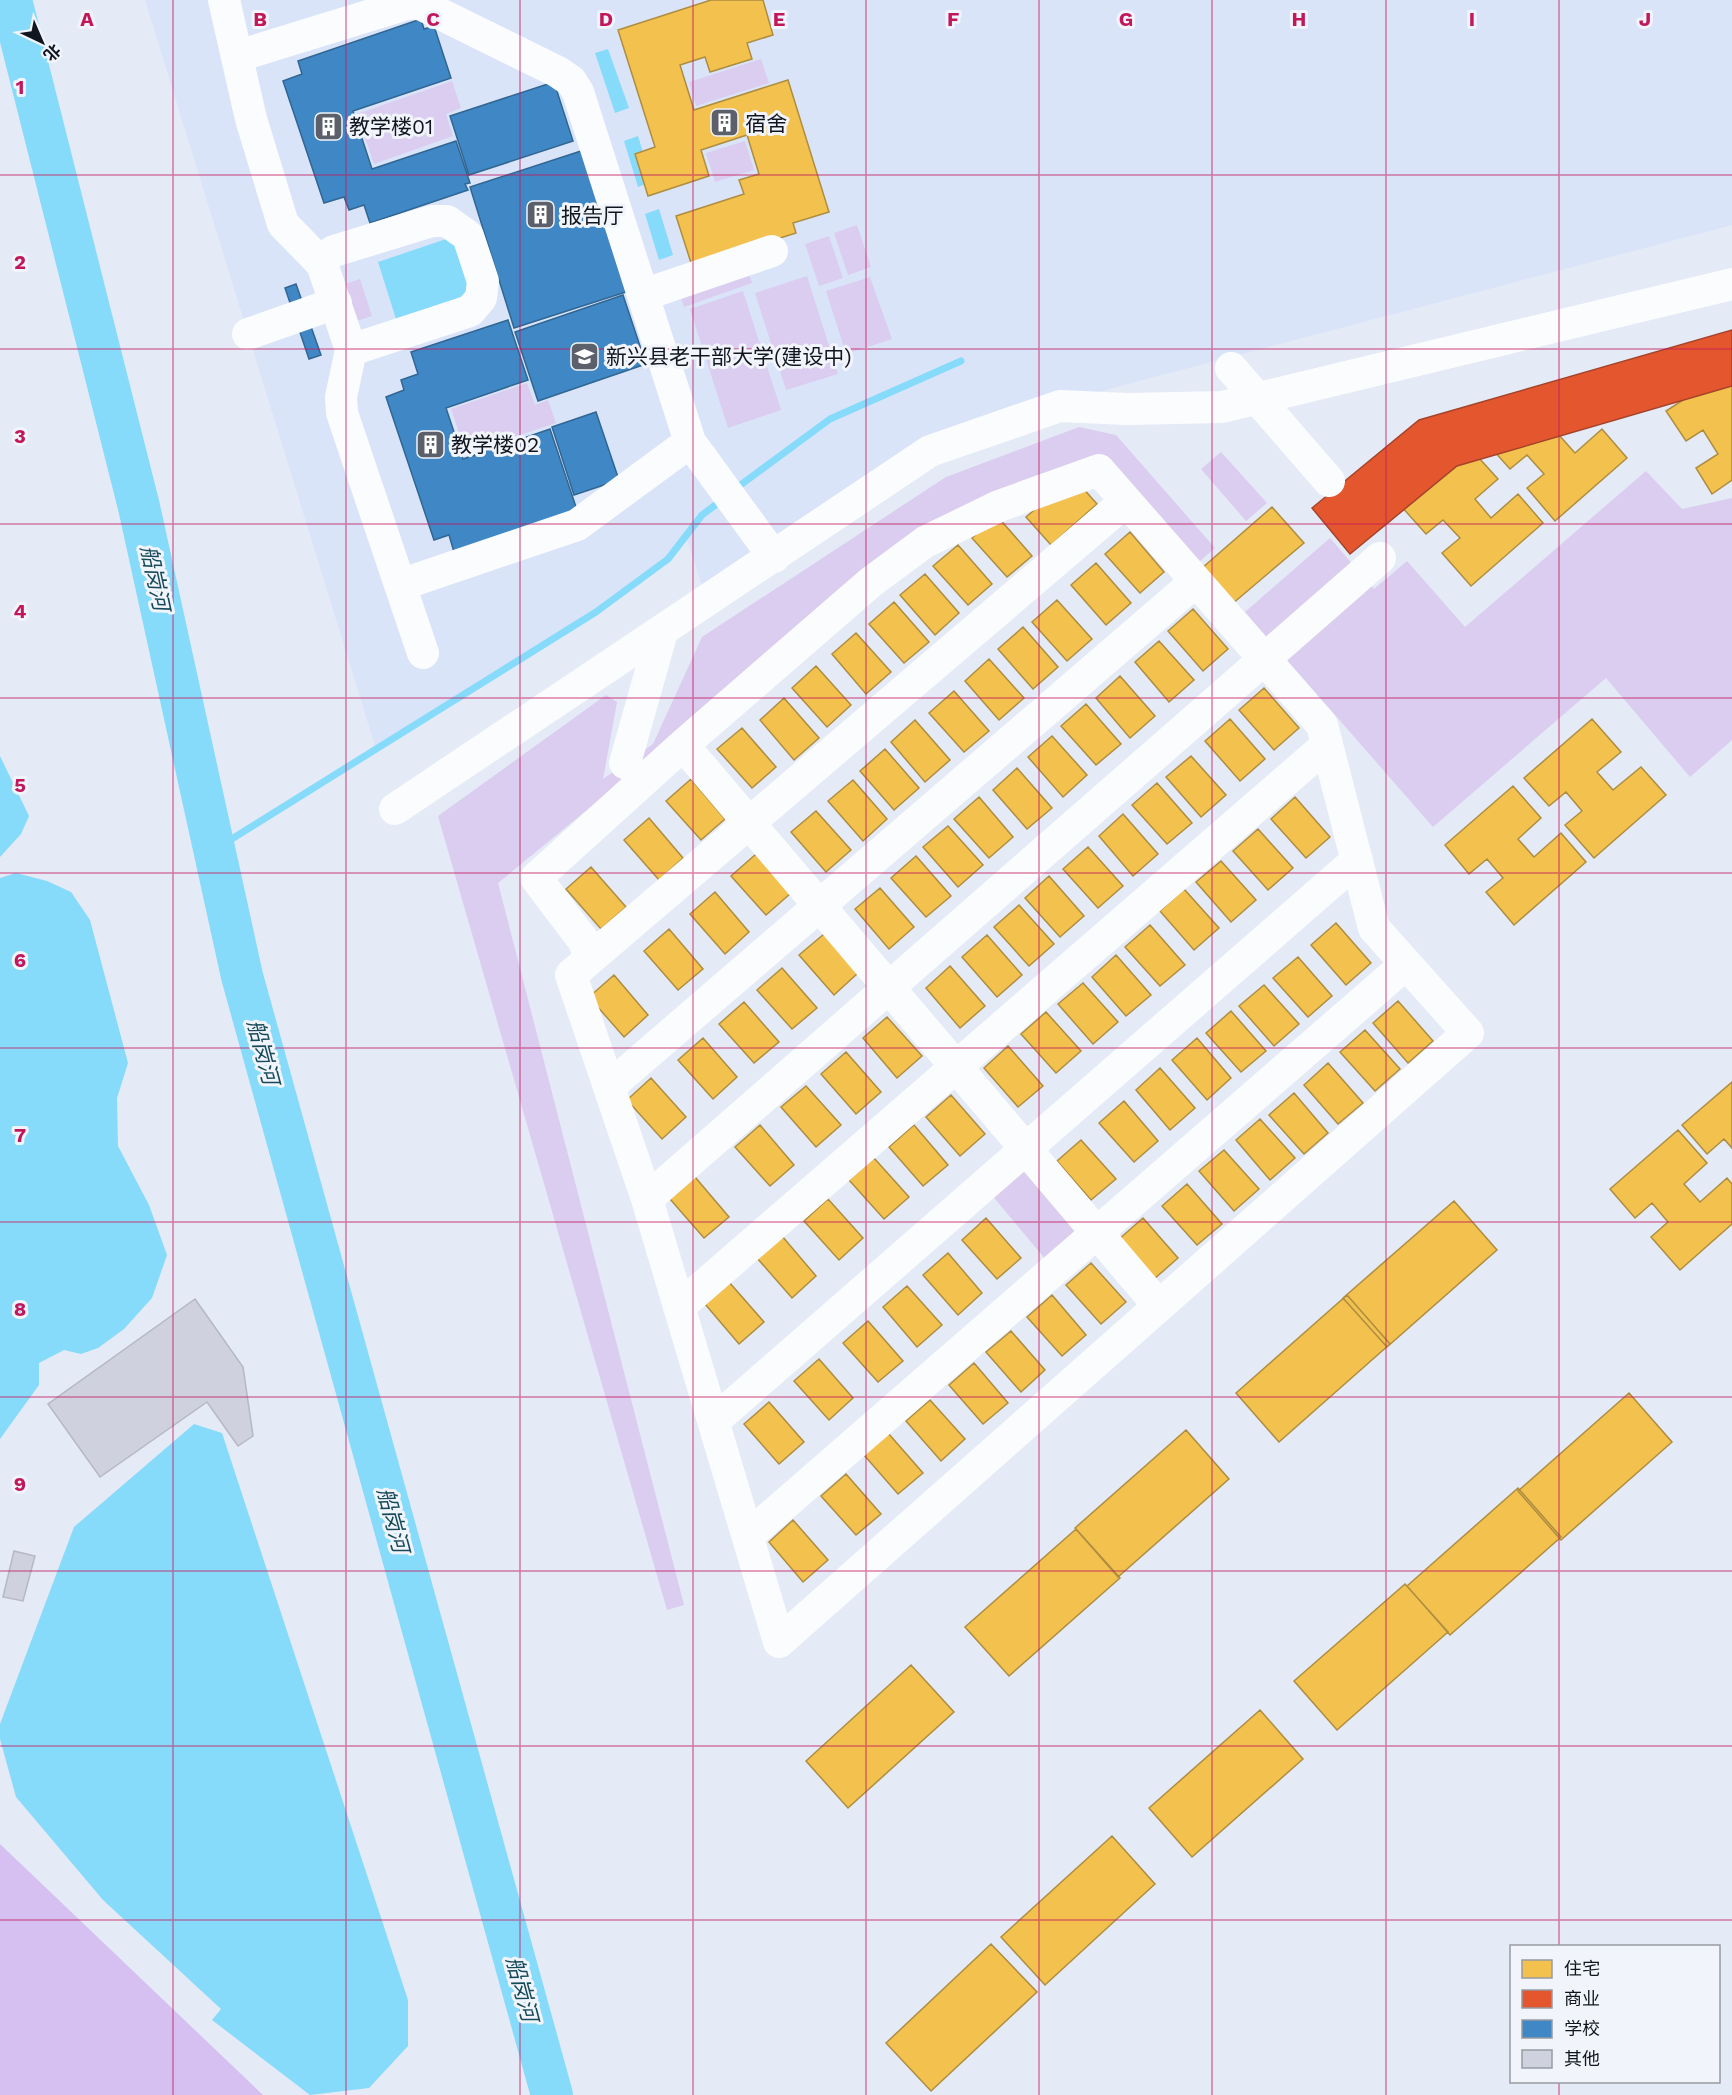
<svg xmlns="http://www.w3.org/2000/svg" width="1732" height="2095" font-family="'Work Sans','Noto Sans SC',sans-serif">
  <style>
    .built { fill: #dae4f9 }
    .green { fill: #dacdef }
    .forest { fill: #d5c0f1 }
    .water { fill: #86dbfa }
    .homes { fill: #f2c14e; stroke: #ae8d40; stroke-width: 1.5 }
    .shops { fill: #e4572e; stroke: #a5432a; stroke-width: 1.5 }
    .schools { fill: #3f88c5; stroke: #316693; stroke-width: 1.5 }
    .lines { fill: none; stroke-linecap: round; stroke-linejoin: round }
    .stream { stroke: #86dbfa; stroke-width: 7 }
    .river { stroke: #86dbfa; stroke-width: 42 }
    .building { fill: #cfd1df; stroke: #b6b8c3; stroke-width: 1.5 }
    .minor { stroke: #fbfcfe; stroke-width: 32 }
    .grid { fill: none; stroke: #c2185b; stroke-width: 1.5; stroke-opacity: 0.55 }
    .labels { text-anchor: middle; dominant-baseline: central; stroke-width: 6; stroke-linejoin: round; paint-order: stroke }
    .poi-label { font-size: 21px; fill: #11151f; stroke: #f1f4fa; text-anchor: start }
    .water-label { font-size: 22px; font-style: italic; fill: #164a5a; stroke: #f1f4fa }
    .grid-label { font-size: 20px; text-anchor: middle; font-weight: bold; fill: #c2185b; stroke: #f1f4fa; stroke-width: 6; stroke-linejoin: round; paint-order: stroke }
  </style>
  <rect width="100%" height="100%" fill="#e4eaf6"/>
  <path class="built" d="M145,0h1587v225l-623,164 -179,62 -223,151 -21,-66 -18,23 -22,18 -50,35 -220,137z"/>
  <path class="green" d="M761,59l8,24 -73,23 -7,-24z
    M452,81l9,27 -15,6 7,22 -79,28 -17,-50z
    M745,141l9,29 -39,12 -9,-29z
    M857,225l14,42 -23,8 -14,-42z
    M829,236l14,42 -24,8 -14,-42z
    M746,265l6,18 -68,24 -6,-18z
    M807,276l31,98 -52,16 -31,-97z
    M870,277l22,62 -46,15 -20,-63z
    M360,279l12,37 -18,6 -12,-37z
    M743,291l38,119 -53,18 -38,-119z
    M527,383l8,22 13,-5 8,23 -90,30 -15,-44z
    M1079,427l37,8 99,113 -24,21 -91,-103 -183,73 -419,344 186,722 -17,5 -229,-794 168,-121 11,7 -14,77 50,-35 49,-107 244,-160z
    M1221,452l46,51 -21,18 -45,-52z
    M1646,471l36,38 50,-11v242l-42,37 -84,-99 -173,149 -188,-215 85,-74 44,51 33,-28 58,66z
    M1028,1152l61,72 -43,36 -60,-72z"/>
  <path class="forest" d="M0,1844l263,251h-263z"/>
  <path class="water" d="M608,49l21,59 -14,5 -20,-60z
    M638,136l14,46 -14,5 -14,-46z
    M659,209l14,46 -14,5 -14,-46z
    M452,237l18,57 -74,25 -18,-57z
    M0,756l29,60 -8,18 -21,23z
    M16,873l31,8 24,11 19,28 38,143 -11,35 1,48 31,59 18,50 -15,43 -28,31 -26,19 -17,6 -17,-4 -25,13v22l-39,54v-561z
    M194,1424l28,9 186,567v46l-39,42 -59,7 -98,-75 9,-11 -118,-109 -87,-103 -16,-58v-15l74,-197z"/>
  <path class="homes" d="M711,0h52l10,35 -26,8 5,16 -42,13 -5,-15 -25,8 14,45 94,-30 41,132 -36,11 3,10 -104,33 -16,-50 68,-22 -5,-14 20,-6 -12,-39 -46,15 8,26 -61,20 -13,-42 20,-7 -37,-117z
    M1726,372l6,9v99l-20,14 -16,-26 22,-14 -15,-24 -17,11 -20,-30z
    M1553,382l29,32 -23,21 16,18 27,-24 25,29 -72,63 -28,-33 17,-14 -17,-19 -17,14 -25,-28z
    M1469,447l29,32 -23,20 16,19 27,-24 25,29 -72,63 -29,-33 18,-15 -17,-18 -17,14 -25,-28z
    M1073,477l24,27 -46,41 -25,-28z
    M1272,507l32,36 -79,67 -31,-35z
    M997,516l35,40 -25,21 -35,-39z
    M1130,532l34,40 -24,21 -35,-39z
    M958,545l34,39 -24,21 -35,-39z
    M1096,563l35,40 -25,22 -35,-40z
    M925,574l34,39 -24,22 -35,-40z
    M1057,600l35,39 -25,22 -35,-39z
    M894,602l35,40 -25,21 -35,-39z
    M1193,609l35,40 -25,22 -35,-40z
    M1023,627l35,40 -25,22 -35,-40z
    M856,633l35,39 -25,22 -34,-40z
    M1159,641l35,39 -25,22 -34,-40z
    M989,659l35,39 -25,22 -34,-39z
    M816,666l35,39 -24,22 -35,-39z
    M1120,676l35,40 -25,22 -34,-40z
    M1264,688l35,40 -25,22 -35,-40z
    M954,691l35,40 -25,21 -35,-39z
    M784,698l35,40 -25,22 -34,-40z
    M1086,704l35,40 -25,21 -35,-39z
    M1230,719l35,40 -25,22 -35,-40z
    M1592,719l29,33 -24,20 16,18 28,-23 25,28 -72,63 -29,-33 17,-14 -16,-19 -17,14 -25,-28z
    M915,720l35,40 -25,22 -34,-40z
    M742,728l34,39 -24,21 -35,-39z
    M1052,736l35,39 -24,22 -35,-40z
    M885,749l34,39 -25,22 -34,-39z
    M1191,756l35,39 -25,22 -35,-40z
    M1017,768l35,40 -25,21 -34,-39z
    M691,779l34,40 -24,21 -35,-39z
    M853,780l34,39 -24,22 -35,-40z
    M1157,783l35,40 -25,21 -35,-39z
    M1513,786l28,32 -23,21 16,18 27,-24 25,29 -72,63 -28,-33 17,-14 -16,-19 -18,15 -24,-29z
    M979,797l34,40 -24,21 -35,-39z
    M1295,797l35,40 -24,21 -35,-39z
    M816,811l35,39 -25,22 -35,-40z
    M1123,814l35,40 -25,22 -34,-40z
    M649,818l34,40 -24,22 -35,-40z
    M948,826l35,39 -25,22 -35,-40z
    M1258,829l35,39 -25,22 -35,-39z
    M1088,847l35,39 -25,22 -35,-39z
    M756,854l35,39 -25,22 -35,-39z
    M916,856l35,40 -25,21 -35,-39z
    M1221,861l35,39 -25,22 -35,-40z
    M591,867l35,40 -25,22 -35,-40z
    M1049,876l35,40 -24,21 -35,-39z
    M880,888l34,39 -25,22 -34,-40z
    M1184,889l35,39 -25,22 -34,-39z
    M715,892l34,40 -24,22 -35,-40z
    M1019,905l35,39 -25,22 -35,-39z
    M1336,923l35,40 -25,22 -35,-40z
    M1150,925l35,40 -25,21 -35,-39z
    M669,929l34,40 -25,21 -34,-39z
    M824,934l34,39 -24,22 -35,-40z
    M987,935l35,40 -25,22 -35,-40z
    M1116,955l35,40 -25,21 -34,-39z
    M1298,957l34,39 -24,21 -35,-39z
    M950,966l35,40 -25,22 -34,-40z
    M782,968l35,40 -25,21 -35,-39z
    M614,975l34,40 -24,22 -35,-40z
    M1083,983l35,39 -25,22 -35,-40z
    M1264,985l35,39 -25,22 -35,-40z
    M1398,1001l35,40 -25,22 -35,-40z
    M744,1002l35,40 -25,21 -35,-39z
    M1231,1011l35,40 -25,21 -35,-39z
    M1046,1012l35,39 -25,22 -35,-39z
    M887,1017l35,39 -25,22 -34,-40z
    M1365,1030l35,39 -25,22 -35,-39z
    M703,1038l34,39 -24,22 -35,-39z
    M1197,1038l34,40 -24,22 -35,-40z
    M1008,1046l35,40 -25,21 -34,-39z
    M846,1052l35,40 -25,22 -35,-40z
    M1328,1063l35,40 -25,21 -34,-39z
    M1160,1068l35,40 -25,22 -34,-40z
    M651,1078l35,39 -24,22 -35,-39z
    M1732,1082v66l-8,-9 -17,15 -25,-29z
    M806,1086l35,39 -25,22 -35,-40z
    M1294,1093l34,40 -24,21 -35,-39z
    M951,1095l34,39 -25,22 -34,-39z
    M1124,1101l34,40 -24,21 -35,-39z
    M1260,1119l35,39 -25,22 -34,-40z
    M760,1125l34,40 -24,21 -35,-39z
    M914,1125l34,40 -25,21 -34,-39z
    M1678,1130l29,33 -23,21 16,18 27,-24 5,6v40l-52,46 -29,-33 17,-15 -16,-19 -17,15 -25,-29z
    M1081,1140l35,39 -25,21 -34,-39z
    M1224,1150l35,39 -25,22 -35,-40z
    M874,1158l35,39 -25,22 -35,-39z
    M695,1177l34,40 -25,21 -34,-39z
    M1187,1184l35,40 -25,21 -35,-39z
    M828,1199l35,39 -24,22 -35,-39z
    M1454,1201l43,49 -110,97 -44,-49z
    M986,1218l35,40 -24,21 -35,-39z
    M1143,1218l35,40 -25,22 -35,-40z
    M782,1236l34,40 -24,22 -35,-40z
    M948,1253l34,40 -24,22 -35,-40z
    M1091,1263l35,39 -25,22 -35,-39z
    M729,1282l35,40 -25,22 -34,-40z
    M907,1286l35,39 -25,22 -34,-40z
    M1052,1295l34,40 -24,21 -35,-39z
    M1347,1295l43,49 -111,98 -43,-49z
    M868,1321l35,40 -25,21 -35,-39z
    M1011,1331l34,39 -24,22 -35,-40z
    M819,1359l34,39 -24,22 -35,-39z
    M974,1363l34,40 -25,21 -34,-39z
    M1629,1393l43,49 -111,98 -43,-49z
    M930,1400l35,39 -24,22 -35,-40z
    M769,1402l35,40 -25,22 -35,-40z
    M1186,1430l43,49 -111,98 -43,-49z
    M888,1433l35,40 -25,21 -34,-39z
    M846,1474l35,40 -25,21 -35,-39z
    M1518,1488l43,49 -111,98 -43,-49z
    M793,1520l35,40 -25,22 -34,-40z
    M1076,1529l44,49 -111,98 -44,-49z
    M1405,1584l43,48 -111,98 -43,-49z
    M911,1665l43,47 -106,96 -42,-47z
    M1260,1710l43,49 -111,98 -43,-49z
    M1112,1836l43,48 -110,101 -44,-48z
    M991,1944l46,48 -106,99 -45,-48z"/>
  <path class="shops" d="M1732,330v56l-275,80 -107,88 -38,-46 107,-88z"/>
  <path class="schools" d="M421,19l3,10 10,-3 17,52 -98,33 19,58 84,-28 14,42 -5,1 3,6 -98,33 -6,-18 -15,5 -5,-13 -20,6 -41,-122 19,-7 -4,-13z
    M554,82l19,59 -104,34 -19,-59z
    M581,151l45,141 -112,36 -44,-141z
    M296,284l25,71 -12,4 -24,-71z
    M623,295l23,69 -108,37 -23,-69z
    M508,320l20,60 -82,28 17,51 87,-30 27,81 -123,42 -5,-17 -15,5 -48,-143 18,-7 -3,-10 17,-6 -7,-22z
    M596,412l23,68 -45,15 -22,-68z"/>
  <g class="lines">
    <path class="stream" d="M735,489l95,-70 131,-58
      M214,850l382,-238 72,-53 34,-44 20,-15"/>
    <path class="river" d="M11,0l128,507 103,469 310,1119"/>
  </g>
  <path class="building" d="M195,1299l48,68 10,69 -15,10 -31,-44 -107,75 -52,-73z
    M14,1551l21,5 -12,45 -20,-4z"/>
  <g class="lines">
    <path class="minor" d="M224,0l27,119 32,105 39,40 29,86 -10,47 1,16 81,240
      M238,56l172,-53 12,2 136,67 13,9 7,11 112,350 84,115
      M322,264l4,-8 8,-5 98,-30h15l21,15 15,45 -2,17 -11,13 -119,39
      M643,295l129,-44
      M248,334l88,-31
      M1231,368l98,113
      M400,585l177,-60 113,-83
      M683,745l476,561
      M625,763l37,-131
      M395,809l535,-358 130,-45 67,3 95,-2 510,-123
      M591,958l-8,-18 -47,-62 147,-133 188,-163 54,-40 74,-36 100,-36 223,255 52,203 94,105 -689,609 -132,-443 -76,-224 554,-473
      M609,1087l586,-505
      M647,1199l733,-641
      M679,1307l648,-562
      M714,1421l643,-561
      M748,1536l658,-572"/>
  </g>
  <path class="grid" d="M173,0v2095M346,0v2095M520,0v2095M693,0v2095M866,0v2095M1039,0v2095M1212,0v2095M1386,0v2095M1559,0v1946M0,175h1732M0,349h1732M0,524h1732M0,698h1732M0,873h1732M0,1048h1732M0,1222h1732M0,1397h1732M0,1571h1732M0,1746h1732M0,1920h1732M1559,2082v13"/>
  <defs>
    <symbol id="building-square" viewBox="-11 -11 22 22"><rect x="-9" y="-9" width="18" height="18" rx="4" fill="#5b606a" stroke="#f1f4fa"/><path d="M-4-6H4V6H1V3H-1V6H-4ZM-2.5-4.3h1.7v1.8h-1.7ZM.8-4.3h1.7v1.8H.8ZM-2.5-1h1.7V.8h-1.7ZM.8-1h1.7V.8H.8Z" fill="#fff"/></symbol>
    <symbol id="school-square" viewBox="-11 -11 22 22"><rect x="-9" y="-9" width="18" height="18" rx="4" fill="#5b606a" stroke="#f1f4fa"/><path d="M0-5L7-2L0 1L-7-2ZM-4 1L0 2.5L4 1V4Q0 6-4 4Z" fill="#fff"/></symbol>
  </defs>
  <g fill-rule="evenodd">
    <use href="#building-square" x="708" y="106" width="33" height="33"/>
    <use href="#building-square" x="312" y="110" width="33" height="33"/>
    <use href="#building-square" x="524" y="198" width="33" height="33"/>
    <use href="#school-square" x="568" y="340" width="33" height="33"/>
    <use href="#building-square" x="414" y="428" width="33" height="33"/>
  </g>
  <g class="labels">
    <g class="poi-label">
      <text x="745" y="123">宿舍</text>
      <text x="349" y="126">教学楼01</text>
      <text x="561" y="215">报告厅</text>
      <text x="606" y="356">新兴县老干部大学(建设中)</text>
      <text x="451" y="444">教学楼02</text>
    </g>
    <g class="water-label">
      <text transform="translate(155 578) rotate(78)">船岗河</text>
      <text transform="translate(263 1052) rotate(75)">船岗河</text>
      <text transform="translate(393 1520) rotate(75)">船岗河</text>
      <text transform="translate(522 1989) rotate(75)">船岗河</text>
    </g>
  </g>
  <g class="grid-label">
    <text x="87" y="26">A</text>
    <text x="260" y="26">B</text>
    <text x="433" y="26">C</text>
    <text x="606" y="26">D</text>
    <text x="779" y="26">E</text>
    <text x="953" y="26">F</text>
    <text x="1126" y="26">G</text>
    <text x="1299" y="26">H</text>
    <text x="1472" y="26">I</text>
    <text x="1645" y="26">J</text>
    <text x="20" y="94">1</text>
    <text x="20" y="269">2</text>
    <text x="20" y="443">3</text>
    <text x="20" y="618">4</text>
    <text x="20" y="792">5</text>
    <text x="20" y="967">6</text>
    <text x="20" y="1142">7</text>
    <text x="20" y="1316">8</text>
    <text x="20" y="1491">9</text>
  </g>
  <rect x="1510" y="1945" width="210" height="138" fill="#f1f4fa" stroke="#979ba2" stroke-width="1.5"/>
  <rect x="1522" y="1960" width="30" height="18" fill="#f2c14e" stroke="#979ba2" stroke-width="1.5"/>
  <text x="1564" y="1975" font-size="18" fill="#11151f">住宅</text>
  <rect x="1522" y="1990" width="30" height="18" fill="#e4572e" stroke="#979ba2" stroke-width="1.5"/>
  <text x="1564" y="2005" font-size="18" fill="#11151f">商业</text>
  <rect x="1522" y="2020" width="30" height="18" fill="#3f88c5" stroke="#979ba2" stroke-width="1.5"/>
  <text x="1564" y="2035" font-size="18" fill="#11151f">学校</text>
  <rect x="1522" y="2050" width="30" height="18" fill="#cfd1df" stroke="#979ba2" stroke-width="1.5"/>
  <text x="1564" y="2065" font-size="18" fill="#11151f">其他</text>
  <g transform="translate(42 42) rotate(136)" stroke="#f1f4fa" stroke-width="4.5" paint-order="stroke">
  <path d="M0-4.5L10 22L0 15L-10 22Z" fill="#11151f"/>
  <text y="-9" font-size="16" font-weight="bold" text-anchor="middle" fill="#11151f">北</text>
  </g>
</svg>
